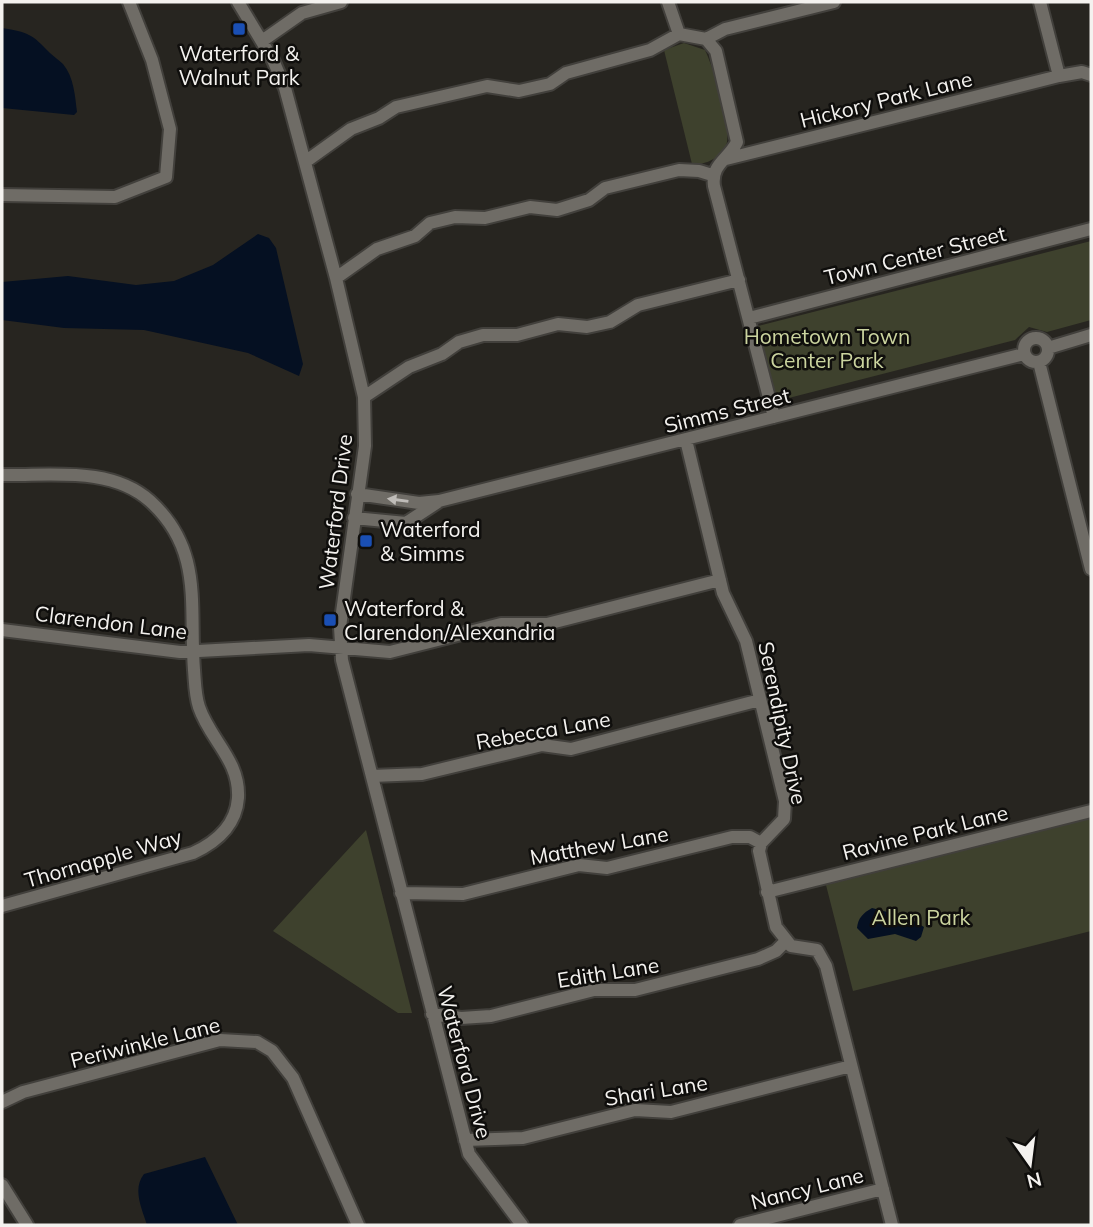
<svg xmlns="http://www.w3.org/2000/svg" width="1093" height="1227" font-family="Mulish,sans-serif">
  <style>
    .green { fill: #3e412d }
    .water { fill: #051022 }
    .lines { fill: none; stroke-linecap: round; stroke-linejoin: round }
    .street-casing { stroke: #42403c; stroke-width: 16 }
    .street { stroke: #6f6c66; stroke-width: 12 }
    .oneway { fill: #bfbcb8 }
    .transit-dot { fill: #1a4fb4; stroke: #0f0e0c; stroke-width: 2.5 }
    .labels { text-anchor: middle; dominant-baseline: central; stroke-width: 5; stroke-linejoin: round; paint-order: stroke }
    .poi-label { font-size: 21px; fill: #f4f2ef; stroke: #0f0e0c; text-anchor: start }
    .street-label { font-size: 21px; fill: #f4f2ef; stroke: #0f0e0c }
    .park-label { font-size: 21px; fill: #cbd49f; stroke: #0f0e0c }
  </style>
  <rect width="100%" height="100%" fill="#272520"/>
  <path class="green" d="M684,43l21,7c9,19 25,72 22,92 -2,14 -22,24 -35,22l-28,-114z
    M1091,241v79l-44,12 -18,-5 -14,13 -238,61 -19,-75z
    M1091,818v113l-238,60 -27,-106z
    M366,830l46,183h-14l-125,-82z"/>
  <path class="water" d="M2,28c26,4 30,6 48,25 4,4 9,7 13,11 11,13 12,32 14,48l-3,3 -72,-7z
    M258,234l11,4 7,10 27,116 -4,12 -51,-23 -104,-23 -80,-2 -62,-8v-38l66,-6 68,9 38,-4 39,-16z
    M872,908l19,5 5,5 18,3 10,6 -3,10 -5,4 -21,-7 -27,5 -11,-11c1,-10 6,-15 15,-20z
    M205,1157l33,68h-91c-5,-16 -15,-36 -3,-51z"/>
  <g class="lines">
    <defs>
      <path id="street" d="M238,2l35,58 12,28 51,190 28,119 1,49 -25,181 2,33 127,494 53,71
        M668,2l11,32 27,5 10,12 21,91c-9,18 -26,22 -23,44l60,231
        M1040,2l19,74 23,-4 9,3
        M706,39l19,-10 109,-27
        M262,41l40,-28 39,-11
        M726,159l333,-83
        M305,162l46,-33 28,-11 17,-11 91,-21 32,5 31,-7 16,-11 84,-23 29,-16
        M2,195l113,2 51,-20 4,-48 -18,-69 -23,-58
        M336,278l41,-29 38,-13 15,-13 25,-6 30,1 45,-11 27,3 32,-10 16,-12 74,-18 20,1 13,4
        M749,318l342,-89
        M1024 350a12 12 0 1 1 24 0a12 12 0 1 1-24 0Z
        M1048,348l43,-13
        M1039,362l52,207
        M364,397l45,-30 33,-13 17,-12 24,-7h34l41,-11 29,3 23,-5 28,-17 101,-25
        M686,440l37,153 23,48 39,160 -1,18 -23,24 -2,8 17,76 15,19 26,4 9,16 66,259
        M2,475c49,1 109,-9 148,26 54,49 39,105 44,169 1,12 1,25 5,37 11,33 41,53 39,91 -2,27 -21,44 -45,55l-191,53
        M357,494l62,9 20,-2 585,-147
        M354,518l52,5 32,-21
        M2,630l178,22 129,-7 81,7 111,-28h46l173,-44
        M372,776l50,-2 120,-29 29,4 189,-49
        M767,892l324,-81
        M401,893l62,1 116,-29 28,3 125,-31h18l11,6
        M432,1014l29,4 30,-2 103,-26h41l123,-31 18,-8 9,-9
        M2,1102l21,-10 197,-52 37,2 15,9 21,27 65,147
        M465,1140l58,-2 112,-28 36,2 180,-46
        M2,1185l25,40
        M740,1225l143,-36"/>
    </defs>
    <use href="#street" class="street-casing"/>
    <use href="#street" class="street"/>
  </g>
  <defs><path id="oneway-solid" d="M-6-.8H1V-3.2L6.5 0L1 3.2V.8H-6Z" transform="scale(1.75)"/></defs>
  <use class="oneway" href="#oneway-solid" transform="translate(398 500) rotate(-172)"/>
  <g class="transit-dot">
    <rect x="232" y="22" width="14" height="14" rx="3.5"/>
    <rect x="359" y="534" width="14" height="14" rx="3.5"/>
    <rect x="323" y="613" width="14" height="14" rx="3.5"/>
  </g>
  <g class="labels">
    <g class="poi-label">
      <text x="239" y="53" text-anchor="middle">Waterford &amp;<tspan x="239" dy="24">Walnut Park</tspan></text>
      <text x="380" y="529">Waterford<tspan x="380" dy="24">&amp; Simms</tspan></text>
      <text x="344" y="608">Waterford &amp;<tspan x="344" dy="24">Clarendon/Alexandria</tspan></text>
    </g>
    <g class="street-label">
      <text transform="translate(886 99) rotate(-14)">Hickory Park Lane</text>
      <text transform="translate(915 255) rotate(-14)">Town Center Street</text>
      <text transform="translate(727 410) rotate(-14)">Simms Street</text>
      <text transform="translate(335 512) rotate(-83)">Waterford Drive</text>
      <text transform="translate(111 622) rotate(7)">Clarendon Lane</text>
      <text transform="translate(783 723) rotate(78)">Serendipity Drive</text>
      <text transform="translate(543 730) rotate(-10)">Rebecca Lane</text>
      <text transform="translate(925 832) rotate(-14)">Ravine Park Lane</text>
      <text transform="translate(599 845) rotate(-10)">Matthew Lane</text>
      <text transform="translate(103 858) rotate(-16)">Thornapple Way</text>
      <text transform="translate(608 972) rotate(-9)">Edith Lane</text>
      <text transform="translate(145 1042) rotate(-14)">Periwinkle Lane</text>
      <text transform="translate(465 1062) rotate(75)">Waterford Drive</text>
      <text transform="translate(656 1090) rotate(-9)">Shari Lane</text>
      <text transform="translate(807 1188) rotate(-14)">Nancy Lane</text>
    </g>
    <g class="park-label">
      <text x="827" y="336">Hometown Town<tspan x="827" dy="24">Center Park</tspan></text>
      <text x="921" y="917">Allen Park</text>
    </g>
  </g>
  <rect width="1093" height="1227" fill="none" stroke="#f4f2ef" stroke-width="7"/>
  <g transform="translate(1030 1164) rotate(166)" stroke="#0f0e0c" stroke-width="5" paint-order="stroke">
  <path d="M0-5L12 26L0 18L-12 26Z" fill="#f4f2ef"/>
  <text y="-10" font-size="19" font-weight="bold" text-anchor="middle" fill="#f4f2ef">N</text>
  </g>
</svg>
